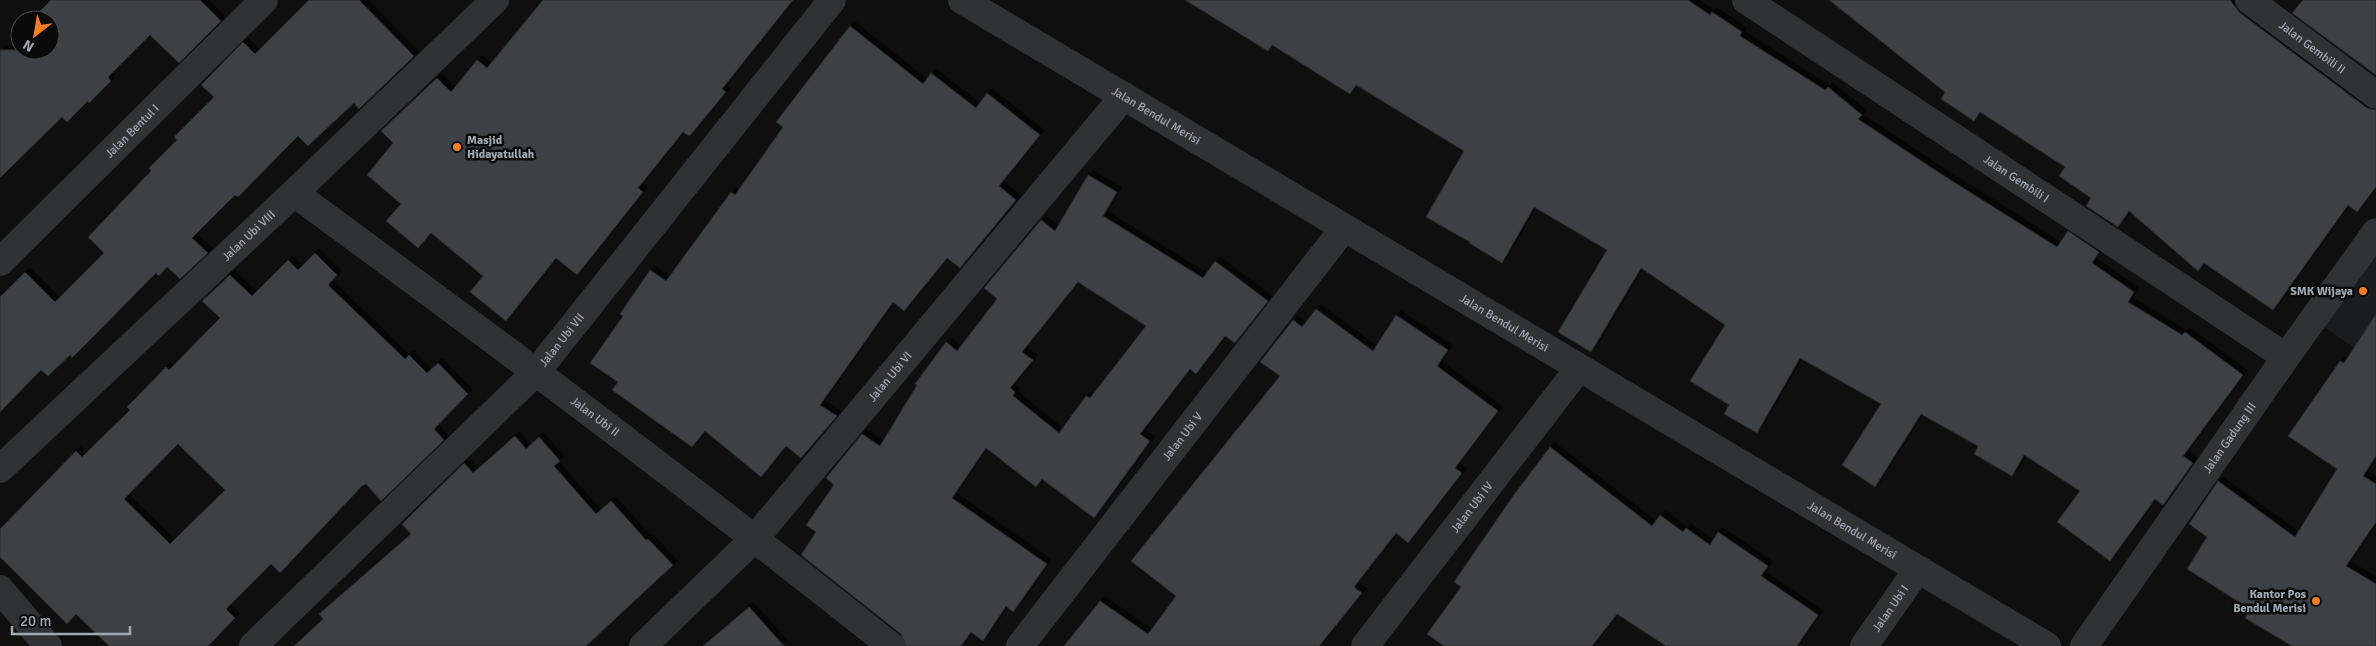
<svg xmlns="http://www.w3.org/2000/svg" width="2376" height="646" font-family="Signika,sans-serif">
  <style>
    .built { fill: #1b1c1d }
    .building { fill: #3e4044; stroke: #292a2d; fill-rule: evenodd; filter: url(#shadow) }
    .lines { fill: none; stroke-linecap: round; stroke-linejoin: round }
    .minor { stroke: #303236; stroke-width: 28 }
    .poi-dot { fill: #f67d21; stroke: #0a0a0b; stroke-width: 2 }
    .labels { text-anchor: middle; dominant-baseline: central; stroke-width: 5; stroke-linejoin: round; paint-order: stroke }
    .street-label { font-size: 12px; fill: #a0a9b2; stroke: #0a0a0b }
    .poi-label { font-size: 12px; font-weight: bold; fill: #a0a9b2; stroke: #0a0a0b; text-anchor: end }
  </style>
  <defs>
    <filter id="shadow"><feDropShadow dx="4.5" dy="-4.5" stdDeviation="0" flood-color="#0009"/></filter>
  </defs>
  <rect width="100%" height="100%" fill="#0f0f10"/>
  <path class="built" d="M2376,256v107l-52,-36z"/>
  <path class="building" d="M51,0h149l21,21 -42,42 -29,-28 -42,42 3,4 -22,22 -1,-2 -21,21 -5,-5 -62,61v-128h50v-30h-19z
    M309,0h50l55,56 -55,53 -5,-6 -46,43 -10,-10 -60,61 -3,-2 -43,43 16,15 -28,26 -13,-12 -8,9 -3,-3 -84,85 -2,-3 -22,21 -7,-6 -41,42v-115l25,-25 30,30 49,-49 -16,-16 63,-66 -2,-3 28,-28 -3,-3 40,-40 -13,-12 42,-43 12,12z
    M543,0h250l-71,89 4,3 -33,40 -4,4 -6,-4 -45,56 5,4 -66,83 -21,-17 -50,63 -36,-29 13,-16 -52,-43 -13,15 -32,-27 15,-17 -34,-29 26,-32 -12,-12 56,-53 14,14 26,-32 10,8z
    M1185,0h503l22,15 2,-3 30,20 -2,4 85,54 3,-3 34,28 -4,4 83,55 116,73 11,-16 31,21 -7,11 42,29 -6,10 54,33 3,-3 58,43 -60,81 10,7 -30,42 -8,-6 -45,62 -53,-39 23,-31 -56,-36 -12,21 -38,-22 4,-8 -57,-32 -46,73 -33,-22 39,-61 -81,-46 -43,75 -33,-19 5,-9 -39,-24 35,-56 -84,-57 -50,84 -33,-20 49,-82 -73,-43 -32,56 -33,-20 1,-1 -44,-25 38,-66 -108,-66 -6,9 -78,-49 -4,6z
    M1829,0h401l10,13 127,95 9,2v77l-19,25 -9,-7 -75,105 -69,-47 -6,8 -69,-60 -11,16 -32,-21 5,-8 -32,-22 6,-9 -85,-55 -6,9 -33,-22 4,-7z
    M2303,0h73v75l-84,-62z
    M850,26l73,58 8,-11 45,35 11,-15 53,42 -41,51 17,14 -56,68 -13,-10 -43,53 -11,-9 -73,103 17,11 -36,42 -15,-12 -25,31 -56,-46 -13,16 -80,-57 6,-8 -28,-19 33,-47 -3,-2 30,-44 16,11 65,-89 4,3 48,-68 -7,-5z
    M1088,175l29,17 -14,24 100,62 12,-17 53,40 -33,42 -10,-7 -29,38 -6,-5 -50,65 10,7 -56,77 -52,-39 -6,8 -50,-39 -34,50 95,66 -34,48 -7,-6 -23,35 -12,-9 -10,14h-55l-5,-12 -100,-79 15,-23 -10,-7 28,-40 -8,-7 36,-44 18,12 37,-61 -2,-1 31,-42 11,9 40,-52 -13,-11 57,-68 14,11zM1078,282l68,44 -56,72 -4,-2 -27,37 -46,-37 2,-4 -5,-4 23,-28 -11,-8z
    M315,253l22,22 -9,10 77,74 4,-4 18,18 11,-10 30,31 -34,35 10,11 -63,61 -15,-17 -4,2 -82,87 -9,-9 -45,45 9,9 -27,28h-99l-33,-32 -9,10 -67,-67v-28l76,-78 6,6 48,-47 -3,-3 39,-40 3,3 51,-52 -18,-17 28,-26 22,21 36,-36 10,10zM178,444l47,46 -55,54 -46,-45z
    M1316,309l57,42 23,-36 52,35 -11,16 61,45 -43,57 7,5 -54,70 -12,-10 -42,54 8,6 -43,53h-255l36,-45 48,33 28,-38 -45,-35 149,-185 -20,-14 33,-42 9,7z
    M2376,314v142l-13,20 13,8v38l-30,44 30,18v62h-84l-47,-28 5,-9 -63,-40 20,-32 -18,-13 29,-43 77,56 42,-68 -49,-33 52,-75 4,2z
    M515,436l11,13 13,-12 21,24 -6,5 42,48 15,-13 35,39 2,-1 25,26 -87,81h-292l29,-27 -4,-5 92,-80 -9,-10 62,-61 9,10z
    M1550,447l102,79 8,-11 23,17 3,-4 24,17 8,-13 50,34 -7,10 57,39 -21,31h-131l-49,-32 -25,32h-148l-17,-12 34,-47 -7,-5 59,-86z
    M749,607l35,39h-81z"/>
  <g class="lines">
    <g class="minor">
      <path id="s1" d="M962,0l1085,646"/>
      <path id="s2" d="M1746,0l540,357"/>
      <path id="s3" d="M2249,0l127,95"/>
      <path id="s4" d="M294,193c202,148 402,297 597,453"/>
      <path id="s5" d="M0,262l264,-262"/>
      <path id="s6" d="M0,469l294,-276 201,-193"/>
      <path d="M0,589l48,57"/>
      <path id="s7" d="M253,646l284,-275 295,-371"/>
      <path id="s8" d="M643,646l113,-109 368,-441"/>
      <path id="s9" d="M1020,646l324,-418"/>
      <path id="s10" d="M1365,646l214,-278"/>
      <path id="s11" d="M1864,646l54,-77"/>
      <path id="s12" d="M2084,646l202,-289 90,-125"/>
    </g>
  </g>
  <g class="poi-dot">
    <circle cx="457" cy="147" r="5"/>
    <circle cx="2363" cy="291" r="5"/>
    <circle cx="2316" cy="601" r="5"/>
  </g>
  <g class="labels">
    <g class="street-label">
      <text stroke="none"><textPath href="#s3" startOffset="79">Jalan Gembili II</textPath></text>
      <text stroke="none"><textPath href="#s1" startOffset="226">Jalan Bendul Merisi</textPath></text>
      <text stroke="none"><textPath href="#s5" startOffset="186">Jalan Bentul I</textPath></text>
      <text stroke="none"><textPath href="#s2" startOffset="324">Jalan Gembili I</textPath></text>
      <text stroke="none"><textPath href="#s6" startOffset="341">Jalan Ubi VIII</textPath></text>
      <text stroke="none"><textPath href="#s1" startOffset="631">Jalan Bendul Merisi</textPath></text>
      <text stroke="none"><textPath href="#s7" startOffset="435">Jalan Ubi VII</textPath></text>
      <text stroke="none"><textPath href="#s8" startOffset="366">Jalan Ubi VI</textPath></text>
      <text stroke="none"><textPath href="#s4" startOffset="375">Jalan Ubi II</textPath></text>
      <text stroke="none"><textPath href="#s9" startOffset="265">Jalan Ubi V</textPath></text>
      <text stroke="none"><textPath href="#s12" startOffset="254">Jalan Gadung III</textPath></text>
      <text stroke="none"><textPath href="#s10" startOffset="175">Jalan Ubi IV</textPath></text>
      <text stroke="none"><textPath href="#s1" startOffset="1036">Jalan Bendul Merisi</textPath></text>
      <text stroke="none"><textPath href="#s11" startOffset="46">Jalan Ubi I</textPath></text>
    </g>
    <g class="poi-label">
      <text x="467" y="140" text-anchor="start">Masjid<tspan x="467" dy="14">Hidayatullah</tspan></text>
      <text x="2353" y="291">SMK Wijaya</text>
      <text x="2306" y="594">Kantor Pos<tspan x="2306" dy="14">Bendul Merisi</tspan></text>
    </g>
  </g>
  <g transform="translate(35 35) rotate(211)"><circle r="24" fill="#0a0a0b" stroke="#464a4e"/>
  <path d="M0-4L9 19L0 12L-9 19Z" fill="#f67d21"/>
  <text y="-8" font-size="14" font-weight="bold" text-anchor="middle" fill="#a0a9b2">N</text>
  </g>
  <path d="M12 626v8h118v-8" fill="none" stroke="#a0a9b2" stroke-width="2.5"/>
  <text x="20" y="626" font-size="15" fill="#a0a9b2" stroke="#0a0a0b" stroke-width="4" paint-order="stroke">20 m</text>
</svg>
